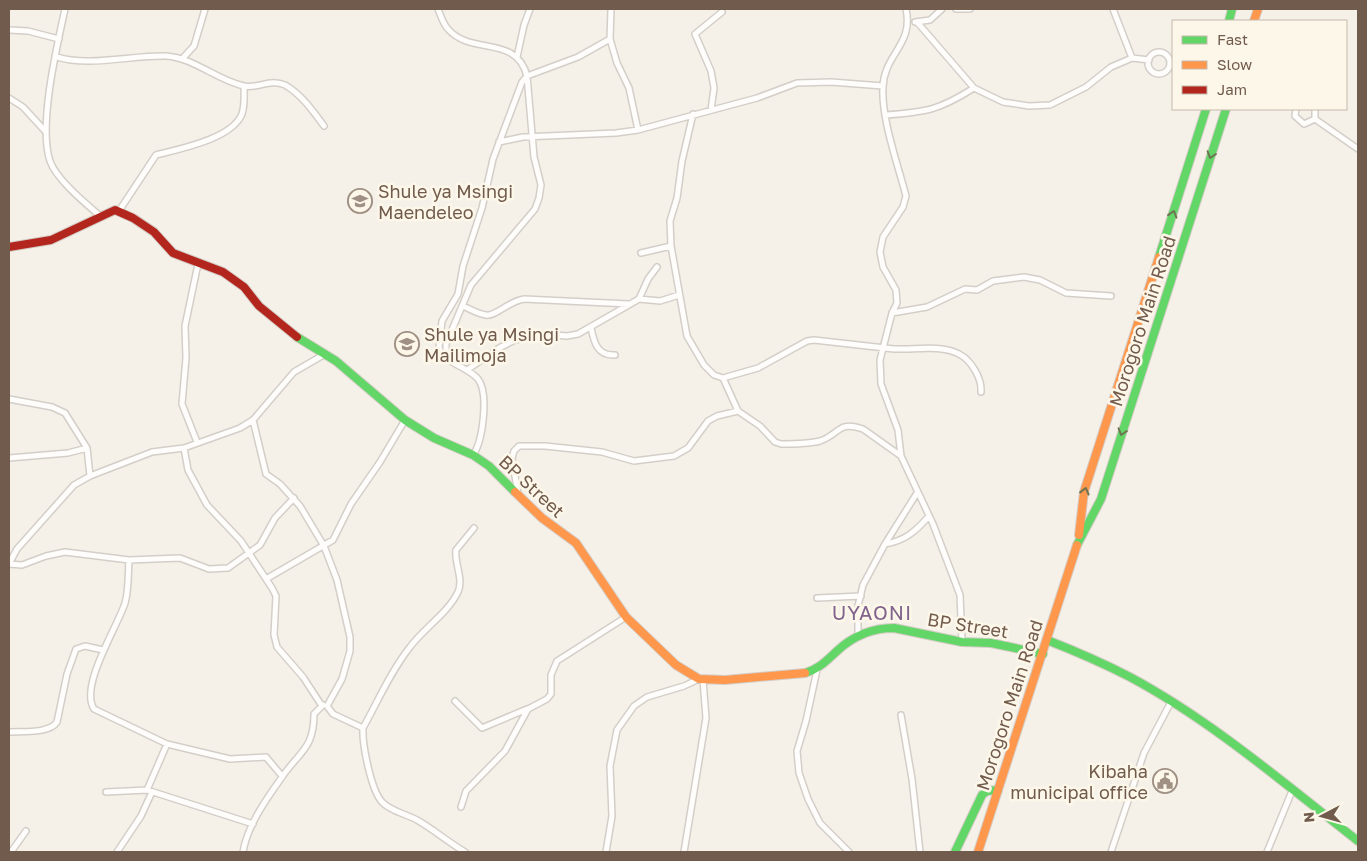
<svg xmlns="http://www.w3.org/2000/svg" width="1367" height="861" font-family="'Golos Text',sans-serif">
  <style>
    .lines { fill: none; stroke-linecap: round; stroke-linejoin: round }
    .street-casing { stroke: #d4cec8; stroke-width: 8 }
    .fast-casing { stroke: #d4cdc6; stroke-width: 10 }
    .slow-casing { stroke: #d4cdc6; stroke-width: 10 }
    .jam-casing { stroke: #d4cdc6; stroke-width: 10 }
    .street { stroke: #fefdfc; stroke-width: 5 }
    .fast { stroke: #63d668; stroke-width: 8 }
    .slow { stroke: #ff974d; stroke-width: 8 }
    .jam { stroke: #b3261e; stroke-width: 8 }
    .oneway { stroke: #6e7452 }
    .labels { text-anchor: middle; dominant-baseline: central; stroke-width: 5; stroke-linejoin: round; paint-order: stroke }
    .poi-label { font-size: 18px; fill: #715b4c; stroke: #fdf7ea; text-anchor: start }
    .street-label { font-size: 18px; fill: #715b4c; stroke: #fdf7ea }
    .quarter-label { font-size: 20px; letter-spacing: 1px; fill: #81648d; stroke: #fdf7ea }
  </style>
  <rect width="100%" height="100%" fill="#f5f1e9"/>
  <g class="lines">
    <defs>
      <path id="street" d="M65,9c-8,37 -27,117 -15,152 6,18 35,42 49,54
        M438,9c3,7 5,15 10,20 23,27 68,5 79,47l7,81 7,28 -2,13 -4,11 -64,76 -25,59v14c10,8 23,11 32,21 11,14 5,62 -5,76
        M611,9l-1,30 7,24 12,25 9,42
        M906,9c8,36 -22,45 -23,78 -2,31 15,78 23,109l-3,11 -20,30 -3,15 3,15 13,23 1,13 -5,10 -12,47 1,24 17,46 3,26 32,68 27,71 2,47
        M956,9h14
        M1113,9l19,49
        M915,22l15,-2 12,-11
        M917,22l57,66
        M9,30l19,1 31,8
        M1148 63a11 11 0 1 1 22 0a11 11 0 1 1-22 0Z
        M57,57c31,10 76,-2 109,-1 29,2 50,24 78,30 14,3 26,-8 41,-1 16,9 28,26 39,41
        M517,57l7,-32 6,-16
        M182,59l12,-13 11,-37
        M9,98l14,9 23,25
        M1296,109l-1,7 9,8 11,-5v-10
        M711,110l3,-22 -3,-17 -16,-37 27,-22
        M693,114l-11,47 -5,37 -7,23 1,25 16,90 17,29 10,10 9,3 15,33
        M886,115c41,-3 53,-5 88,-27l29,14 26,4 21,-1 36,-18 25,-20 21,-9 17,2
        M1315,119l43,30
        M499,142l24,-5 93,-4 22,-3 119,-32 40,-15 34,-1 52,4
        M119,211l37,-56c23,-6 76,-16 86,-41 3,-9 2,-19 2,-28
        M641,253l30,-7
        M639,299l9,-20 9,-12
        M463,306c7,3 15,8 23,9 9,2 23,-14 38,-16l105,5
        M892,313l35,-6 38,-18 12,1 16,-9 31,-4 16,3 26,13 45,3
        M591,328c3,14 6,28 24,27
        M446,358l-5,-4 -2,-7 3,-26 16,-27 5,-28 19,-58 11,-49 29,-77 5,-6 51,-19 32,-18
        M467,370l32,-22 16,-8 27,-6 25,2 11,-2 61,-35 21,2 19,-6
        M723,378l35,-10 49,-27 7,-1c27,3 53,6 80,9 19,1 47,-5 65,5 12,6 23,24 22,38
        M9,399l43,8 13,6 22,35 3,28
        M253,420l13,54 14,10 20,22 24,40 13,34 13,57v14l-8,28 -15,27 6,8 30,14
        M197,442l-15,-38 4,-46 -1,-32 13,-62
        M184,448l4,22 19,35 34,36 31,47 4,8 -2,39 3,12 26,30 19,29
        M9,458l59,-5 19,-5
        M518,494l-6,-36 2,-7 5,-5h26l57,6 32,9 40,-5 14,-8 20,-27 9,-5 21,-5 22,15 15,16 6,2c13,0 27,0 39,-3 19,-6 18,-21 43,-12l38,27
        M885,544c20,-3 31,-13 44,-28
        M129,560c-1,14 0,29 -4,43 -7,23 -46,83 -31,106l73,35 63,15 36,-2 16,19
        M9,564l8,-15 57,-64 16,-9 62,-24 32,-4 56,-20 13,-8 41,-48 31,-18
        M9,564l13,1 24,-9 19,-4 64,8 51,-2 29,11 19,-1 32,-23 15,-27 19,-20
        M266,579l67,-39 18,-36 29,-42 25,-42
        M817,598l44,-2
        M858,635v-29l5,-21 22,-41 32,-51
        M817,670l-11,51 -9,30 2,22 9,26 12,24 29,29
        M455,701l27,27 45,-19
        M901,715l11,64 8,73
        M9,732c13,-1 40,2 48,-10l10,-48 9,-25 9,-3 18,4
        M147,790l20,-46
        M106,792l41,-2 106,34
        M461,807l5,-16 39,-40 23,-42 19,-10 4,-5v-19l6,-14 69,-44
        M11,852l15,-21
        M117,852l24,-36 11,-24
        M243,852c4,-26 24,-54 39,-75 17,-25 32,-28 32,-63l9,-9
        M465,852c-17,-10 -32,-23 -48,-32 -11,-6 -27,-9 -35,-18 -11,-12 -20,-58 -19,-74 15,-27 28,-57 47,-81 14,-19 38,-34 48,-55 6,-13 -4,-29 -2,-42l18,-22
        M606,852l6,-36 -2,-50 7,-36 17,-24 13,-9 37,-11 15,-7
        M684,852l22,-134 -3,-38
        M1111,852l33,-99 27,-51
        M1267,852l25,-61"/>
      <path id="fast" d="M1229,21l3,-12
        M1159,257l47,-148
        M297,337l39,24 69,59 29,18 39,17 16,11 26,26
        M1077,545l24,-46 125,-390
        M1047,640c28,11 56,23 83,37 82,44 155,107 228,164
        M805,673c14,-4 21,-12 32,-22 16,-15 35,-23 57,-23l68,14 29,1 52,11
        M955,852l27,-57 5,-4 11,-1"/>
      <path id="slow" d="M1254,21l4,-12
        M515,492l27,26 34,25 50,74 50,48 23,14 26,1 80,-7
        M1079,535l5,-43 75,-235
        M978,852l99,-307"/>
      <path id="jam" d="M9,247l42,-7 64,-30 18,8 21,14 19,21 50,19 21,15 15,19 38,31"/>
    </defs>
    <use href="#street" class="street-casing"/>
    <use href="#fast" class="fast-casing"/>
    <use href="#slow" class="slow-casing"/>
    <use href="#jam" class="jam-casing"/>
    <use href="#street" class="street"/>
    <use href="#fast" class="fast"/>
    <use href="#slow" class="slow"/>
    <use href="#jam" class="jam"/>
  </g>
  <defs><path id="oneway-chevron" d="M-2-3.5L2.5 0L-2 3.5" fill="none" stroke-width="1.6" stroke-linecap="round" stroke-linejoin="round" transform="scale(1.25)"/></defs>
  <g class="oneway">
    <use href="#oneway-chevron" transform="translate(1211 155) rotate(108)"/>
    <use href="#oneway-chevron" transform="translate(1173 214) rotate(-73)"/>
    <use href="#oneway-chevron" transform="translate(1122 432) rotate(108)"/>
    <use href="#oneway-chevron" transform="translate(1085 491) rotate(-76)"/>
  </g>
  <defs>
    <symbol id="school-ring" viewBox="-11 -11 22 22"><circle r="9.5" fill="#fdf7ea" stroke="#9f9083" stroke-width="1.5"/><path d="M0-5L7-2L0 1L-7-2ZM-4 1L0 2.5L4 1V4Q0 6-4 4Z" fill="#9f9083"/></symbol>
    <symbol id="civic-ring" viewBox="-11 -11 22 22"><circle r="9.5" fill="#fdf7ea" stroke="#9f9083" stroke-width="1.5"/><path d="M-.6-6.5H3V-4.5H.6V-3L4-1V1h2V6H-6V1h2V-1L-.6-3ZM-1.2 2.5V6h2.4V2.5Z" fill="#9f9083"/></symbol>
  </defs>
  <g fill-rule="evenodd">
    <use href="#school-ring" x="346" y="187" width="28" height="28"/>
    <use href="#school-ring" x="393" y="330" width="28" height="28"/>
    <use href="#civic-ring" x="1151" y="767" width="28" height="28"/>
  </g>
  <g class="labels">
    <g class="poi-label">
      <text x="378" y="191">Shule ya Msingi<tspan x="378" dy="21">Maendeleo</tspan></text>
      <text x="424" y="334">Shule ya Msingi<tspan x="424" dy="21">Mailimoja</tspan></text>
      <text x="1148" y="771" text-anchor="end">Kibaha<tspan x="1148" dy="21">municipal office</tspan></text>
    </g>
    <g class="street-label">
      <text transform="translate(1142 321) rotate(-72)">Morogoro Main Road</text>
      <text transform="translate(532 486) rotate(43)">BP Street</text>
      <text transform="translate(968 625) rotate(9)">BP Street</text>
      <text transform="translate(1009 705) rotate(-72)">Morogoro Main Road</text>
    </g>
    <g class="quarter-label">
      <text x="872" y="612">UYAONI</text>
    </g>
  </g>
  <rect width="1367" height="861" fill="none" stroke="#715b4c" stroke-width="20"/>
  <rect x="1172" y="20" width="175" height="90" fill="#fdf7ea" stroke="#c5b9ab"/>
  <rect x="1182" y="36" width="25" height="8" fill="#63d668" stroke="#c5b9ab"/>
  <text x="1217" y="45" font-size="15" fill="#715b4c">Fast</text>
  <rect x="1182" y="61" width="25" height="8" fill="#ff974d" stroke="#c5b9ab"/>
  <text x="1217" y="70" font-size="15" fill="#715b4c">Slow</text>
  <rect x="1182" y="86" width="25" height="8" fill="#b3261e" stroke="#c5b9ab"/>
  <text x="1217" y="95" font-size="15" fill="#715b4c">Jam</text>
  <g transform="translate(1322 816) rotate(264)" stroke="#fdf7ea" stroke-width="4" paint-order="stroke">
  <path d="M0-4L9 19L0 12L-9 19Z" fill="#715b4c"/>
  <text y="-8" font-size="14" font-weight="bold" text-anchor="middle" fill="#715b4c">N</text>
  </g>
</svg>
